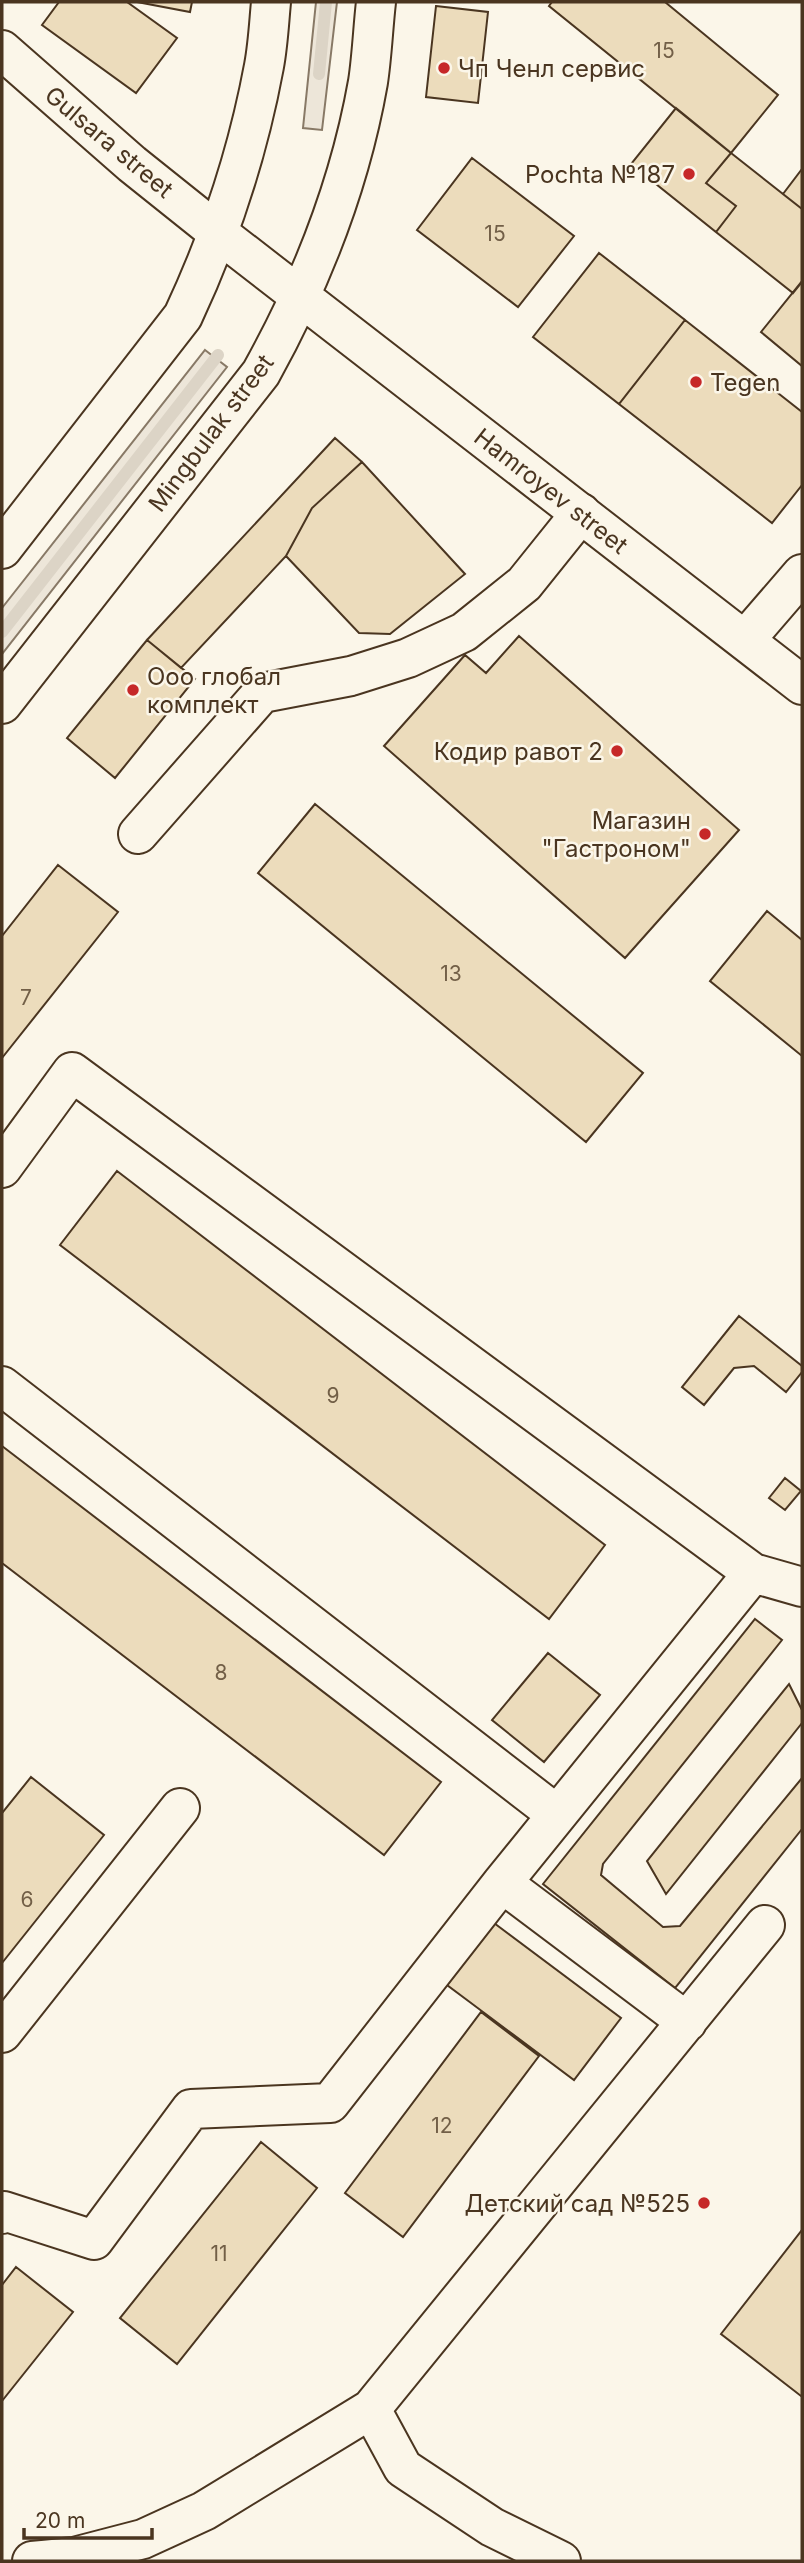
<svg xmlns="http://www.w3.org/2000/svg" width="804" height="2563" font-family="Inter,sans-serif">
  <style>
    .green { fill: #ede6d9; stroke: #887966; stroke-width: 2 }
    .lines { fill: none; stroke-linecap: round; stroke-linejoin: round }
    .stream { stroke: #dcd4c6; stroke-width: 12 }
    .building { fill: #ecdcbc; stroke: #4a3520; stroke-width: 2 }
    .minor-casing { stroke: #4a3520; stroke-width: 42 }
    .major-casing { stroke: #4a3520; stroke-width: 42 }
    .minor { stroke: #fbf6e9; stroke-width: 38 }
    .major { stroke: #fbf6e9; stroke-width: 38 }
    .poi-dot { fill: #c62828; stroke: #fbf6e9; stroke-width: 2.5 }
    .labels { text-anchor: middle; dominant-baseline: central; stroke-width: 5; stroke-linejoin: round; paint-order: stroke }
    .number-label { font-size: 21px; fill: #725f47 }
    .poi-label { font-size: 24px; fill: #4a3520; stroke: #fbf6e9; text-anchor: end }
    .street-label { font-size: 24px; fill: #4a3520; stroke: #fbf6e9 }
  </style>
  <rect width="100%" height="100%" fill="#fbf6e9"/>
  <path class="green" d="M316,2h21l-15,128 -19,-2z
    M205,350l22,17 -225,287v-46z"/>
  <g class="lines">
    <path class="stream" d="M319,74l7,-72
      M2,632l216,-277"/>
  </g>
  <path class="building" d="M59,2h68l50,36 -41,55 -94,-68z
    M137,2h55l-2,10z
    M552,2h113l113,93 -47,58 -182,-147z
    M436,6l52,6 -10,91 -52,-6z
    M676,108l55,45 -25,30 30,23 -20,26 -85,-68z
    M731,153l71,56v73l-9,11 -77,-61 20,-26 -30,-23z
    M472,158l102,78 -56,71 -101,-77z
    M802,169v40l-19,-15z
    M599,253l86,67 -66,84 -86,-67z
    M802,281v85l-41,-34z
    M685,320l117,92v73l-30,38 -153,-119z
    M335,438l27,24 -50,46 -26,48 -105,112 -34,-28z
    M362,462l103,112 -75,60 -31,-1 -73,-77 26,-48z
    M519,636l220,194 -114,128 -241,-212 81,-91 21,18z
    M147,640l48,39 -80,99 -48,-40z
    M315,804l328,269 -57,69 -328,-269z
    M58,865l60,47 -116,146v-122z
    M767,911l35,29v116l-92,-75z
    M117,1171l488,374 -56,74 -489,-374z
    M739,1316l63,50v6l-16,20 -32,-26 -20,2 -30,37 -22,-18z
    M2,1446l439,336 -57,73 -382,-292z
    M785,1478l16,13 -16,19 -16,-12z
    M755,1619l27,21 -179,224 -2,11 62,52 17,-1 122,-148v51l-127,159 -132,-104z
    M548,1653l52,42 -56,67 -52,-42z
    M789,1684l13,26v13l-136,171 -19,-33z
    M31,1777l73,58 -102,128v-150z
    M494,1923l127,95 -47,62 -127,-95z
    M481,2012l58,44 -136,181 -58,-44z
    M261,2142l56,46 -140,176 -57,-46z
    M802,2230v165l-1,1 -80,-62z
    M16,2267l57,45 -71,89v-116z"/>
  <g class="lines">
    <defs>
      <path id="minor" d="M2,50l130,114 85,68
        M745,640l57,-66
        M138,834l124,-141 89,-17 57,-18 56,-26 60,-48 57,-71
        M2,1168l70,-96 681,501 49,14
        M2,1386l554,428
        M687,2022l-185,-139 251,-310
        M2,2033l178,-225
        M2,2214l2,-3 90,29 97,-131 139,-6 172,-220
        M371,2409l32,59 89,59 69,34
        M32,2561l42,-4 69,-18 61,-28 167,-102 394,-484"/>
      <path id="major" d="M217,232l585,453
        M2,549l181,-233c37,-79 65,-164 81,-250 4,-21 5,-43 7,-64
        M2,704l259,-331c50,-90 89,-189 107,-291 4,-26 5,-54 8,-80"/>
    </defs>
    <use href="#minor" class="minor-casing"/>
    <use href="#major" class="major-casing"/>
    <use href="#minor" class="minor"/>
    <use href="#major" class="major"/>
  </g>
  <g class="poi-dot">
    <circle cx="444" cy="68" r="7"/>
    <circle cx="689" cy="174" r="7"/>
    <circle cx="696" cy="382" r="7"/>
    <circle cx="133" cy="690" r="7"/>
    <circle cx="617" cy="751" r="7"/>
    <circle cx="705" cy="834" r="7"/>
    <circle cx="704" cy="2203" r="7"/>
  </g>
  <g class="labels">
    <g class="number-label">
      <text x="664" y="50">15</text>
      <text x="495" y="233">15</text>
      <text x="451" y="973">13</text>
      <text x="26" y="997">7</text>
      <text x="333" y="1395">9</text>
      <text x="221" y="1672">8</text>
      <text x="27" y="1899">6</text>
      <text x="442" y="2125">12</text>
      <text x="219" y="2253">11</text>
    </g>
    <g class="poi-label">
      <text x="458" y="68" text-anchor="start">Чп Ченл сервис</text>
      <text x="675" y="174">Pochta №187</text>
      <text x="710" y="382" text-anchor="start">Tegen</text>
      <text x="147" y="676" text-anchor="start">Ооо глобал<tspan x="147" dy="28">комплект</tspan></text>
      <text x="603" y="751">Кодир равот 2</text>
      <text x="691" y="820">Магазин<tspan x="691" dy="28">"Гастроном"</tspan></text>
      <text x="690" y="2203">Детский сад №525</text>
    </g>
    <g class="street-label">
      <text transform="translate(109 142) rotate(40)">Gulsara street</text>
      <text transform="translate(211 433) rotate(-53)">Mingbulak street</text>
      <text transform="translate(551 491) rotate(38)">Hamroyev street</text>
    </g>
  </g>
  <rect width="804" height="2563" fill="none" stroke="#4a3520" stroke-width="7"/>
  <path d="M24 2528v10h128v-10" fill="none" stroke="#4a3520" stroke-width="3.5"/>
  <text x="35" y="2528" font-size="21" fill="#4a3520" stroke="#fbf6e9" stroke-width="5" paint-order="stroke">20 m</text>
</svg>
